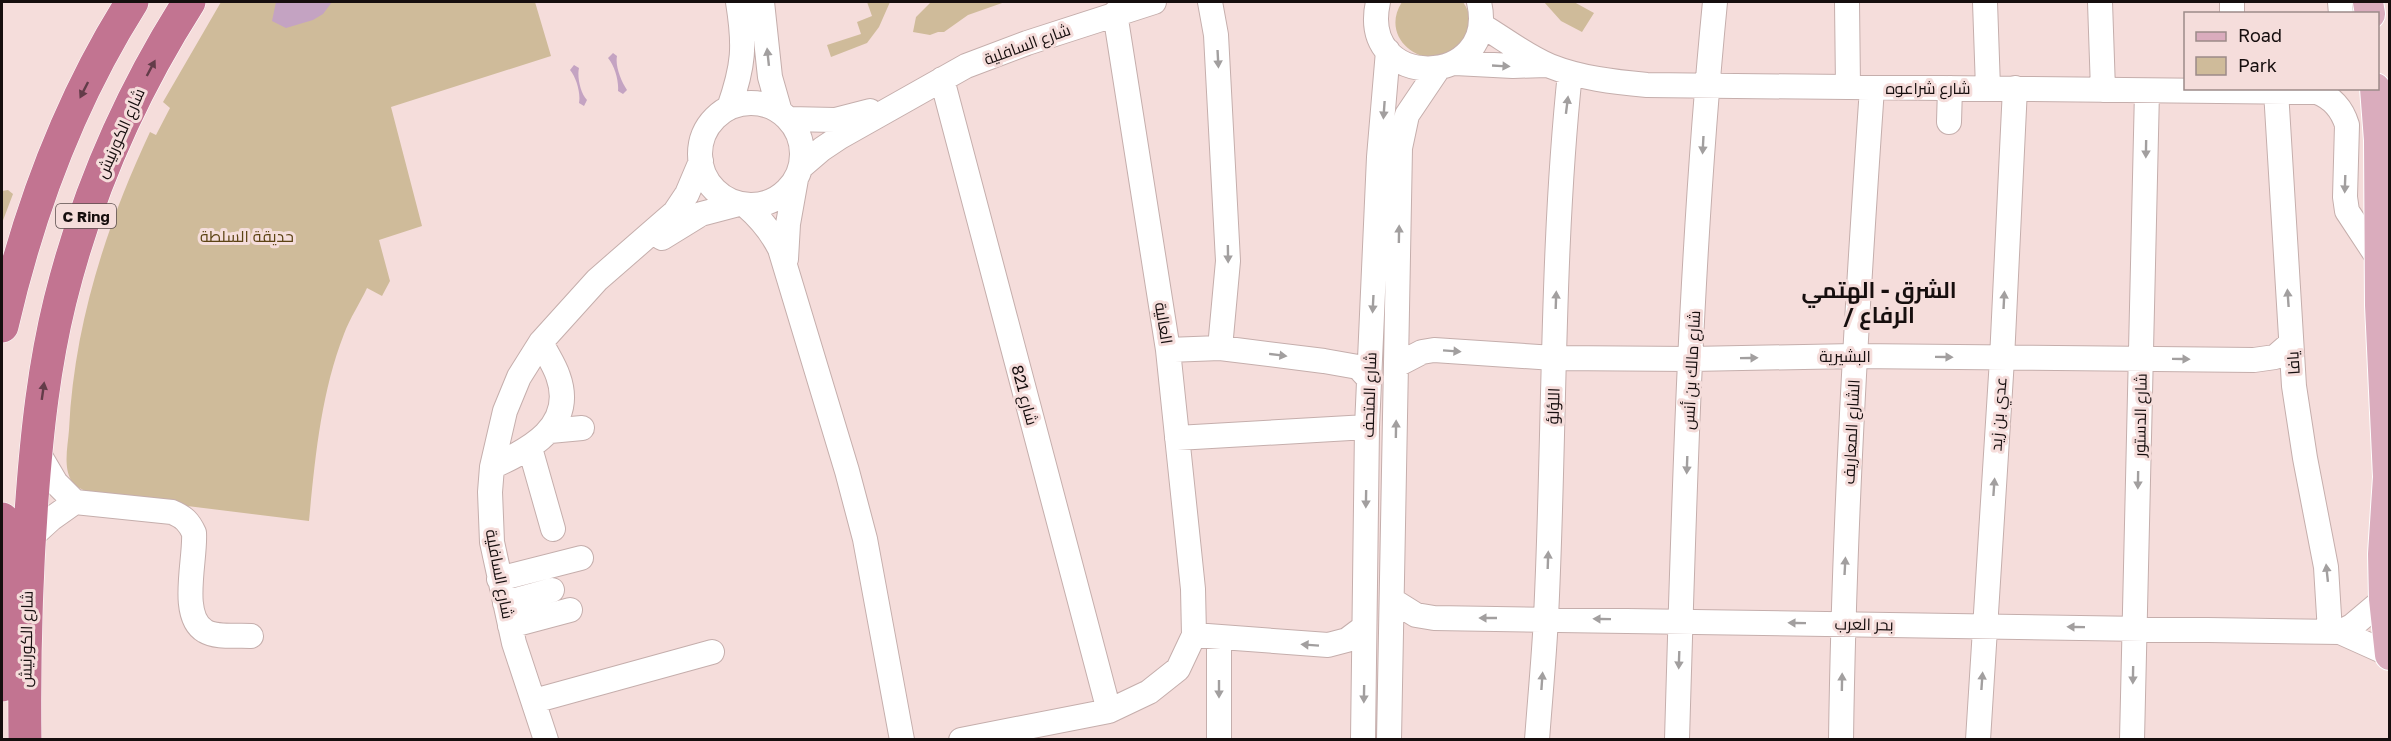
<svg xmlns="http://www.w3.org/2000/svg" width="2391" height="741" font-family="'Golos Text',Cairo,sans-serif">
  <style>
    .green { fill: #cfbb9a }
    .water { fill: #c4a3c2 }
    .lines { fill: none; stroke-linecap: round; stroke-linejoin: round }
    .minor-casing { stroke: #c5aeac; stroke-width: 26 }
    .major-casing { stroke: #fff; stroke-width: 32 }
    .highway-casing { stroke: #fff; stroke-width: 34 }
    .minor { stroke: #fff; stroke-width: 24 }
    .major { stroke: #daacbd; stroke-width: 30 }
    .highway { stroke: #c27491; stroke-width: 33 }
    .oneway { fill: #a29f9f }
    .oneway2 { fill: #633c49 }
    .labels { text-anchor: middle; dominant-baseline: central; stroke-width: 6; stroke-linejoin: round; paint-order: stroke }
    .shield { fill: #f5dddb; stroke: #594c4c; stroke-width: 1.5 }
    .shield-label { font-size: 15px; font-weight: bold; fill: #160e0e }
    .street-label { font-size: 16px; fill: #160e0e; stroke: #f5dddb }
    .park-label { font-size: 16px; fill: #5c4314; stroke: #f5dddb }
    .district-label { font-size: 22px; font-weight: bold; fill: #160e0e; stroke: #f5dddb }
  </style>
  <rect width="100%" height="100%" fill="#f5dddb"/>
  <path class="green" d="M221,2h314l16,54 -160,51 31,119 -43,14 11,41 -8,15 -15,-8c-7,15 -17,30 -23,46 -23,59 -29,124 -35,187l-211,-26c-9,-3 -22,-6 -27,-15 -8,-14 -3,-35 -2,-50 5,-105 37,-204 81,-298l6,3 14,-27 -7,-6z
    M867,2h23l-11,25 -12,16 -36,14 -4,-12 34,-11 -4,-12 15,-6z
    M931,2h74l-37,13 -24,17h-6l-8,3 -17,-3 3,-15z
    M1402,2h61c8,11 8,22 2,34 -22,47 -91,9 -63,-34z
    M1544,2h30l20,11 -12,19 -21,-11z
    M8,190l5,4 -11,29v-32z"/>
  <path class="water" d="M276,2h56l-9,12 -10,6 -27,8 -14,-7z
    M613,53l4,3c-2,10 4,25 10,34l-4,4 -5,-3c1,-9 -3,-25 -10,-33z
    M574,65l5,3c-2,8 1,25 8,32l-3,6 -5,-3c2,-10 -3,-26 -9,-33z"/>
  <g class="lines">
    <defs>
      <path id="minor" d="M762,2l8,75 10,35
        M1210,2l6,33 12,226 -8,87
        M1378,2c-20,90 121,87 101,0
        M1847,2l1,85
        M1985,2l3,86
        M2100,2l3,88
        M2232,2v12
        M2340,2l1,12
        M1481,25c22,13 45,31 69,41 30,12 64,16 97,19l670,7c16,6 25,17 30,33l-2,72 2,14 33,50
        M1455,63l58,3 34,-1
        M942,79l167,632
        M2276,91l18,295 11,72 21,109 4,65
        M700 154a51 51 0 1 1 102 0a51 51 0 1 1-102 0Z
        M729,108c15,-43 16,-62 9,-106
        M789,119l46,1 35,-9
        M1949,122l1,-34
        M801,167l21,-18 18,-12 126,-71 61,-23 127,-41
        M746,206c15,13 25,25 34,43l67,222 18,68 37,201
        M662,238l39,-24 38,-10
        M786,259l2,-35 8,-45
        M1168,350l52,-2 104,13 34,6 11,12
        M1397,365l25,-13 12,-2 120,8 137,1 164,-3 399,4 21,-3 16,-14
        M550,431l32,-3
        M1177,438l190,-11
        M530,448l23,81
        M36,449l20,34 19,19 97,10c12,5 17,10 22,21 2,26 -15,83 11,98 11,7 32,4 46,5
        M492,467c37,-17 84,-41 66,-91 -4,-12 -12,-23 -17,-34
        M29,539l22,-20 24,-17
        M499,579l82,-21
        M1392,600l24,15 18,3 906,14 49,22
        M505,603l47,-13
        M510,626l60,-16
        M2340,632l12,-6 32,-27
        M1194,635l134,10 19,-5 16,-12
        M534,701l178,-49
        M546,740l-32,-97 -22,-101 -2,-50 2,-25 13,-56 14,-34 22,-35 56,-62 78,-68 12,-18 14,-33
        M961,740l148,-29 40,-19 29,-23 16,-34 -1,-46 -25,-239 -53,-337
        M1219,740v-102
        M1363,740l4,-313 12,-270 9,-106
        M1389,740l11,-592 7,-33 31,-46
        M1537,740c3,-41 7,-82 9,-123 9,-181 5,-364 24,-544
        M1677,740c7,-246 14,-494 38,-738
        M1841,740c3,-218 16,-435 31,-652
        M1978,740l24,-381 13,-271
        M2132,740l15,-649"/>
      <path id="major" d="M2368,2l2,12
        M2375,88l4,52 1,165 8,172 -5,77 1,45 6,56"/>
      <path id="highway" d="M2,326c26,-113 68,-226 130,-324
        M2,519v166
        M25,740c-1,-81 1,-161 7,-241 5,-67 12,-133 28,-198 26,-105 71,-208 129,-299"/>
    </defs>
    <use href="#minor" class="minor-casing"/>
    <use href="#major" class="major-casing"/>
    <use href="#highway" class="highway-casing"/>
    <use href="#minor" class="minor"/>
    <use href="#major" class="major"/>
    <use href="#highway" class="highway"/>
  </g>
  <defs><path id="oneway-solid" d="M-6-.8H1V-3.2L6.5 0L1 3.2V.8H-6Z" transform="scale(1.5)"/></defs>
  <g class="oneway">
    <use href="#oneway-solid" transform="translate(768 57) rotate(-96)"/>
    <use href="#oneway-solid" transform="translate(1218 59) rotate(87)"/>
    <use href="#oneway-solid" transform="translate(1501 66) rotate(3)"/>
    <use href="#oneway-solid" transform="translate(1567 105) rotate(-83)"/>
    <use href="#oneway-solid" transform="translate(1384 110) rotate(94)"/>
    <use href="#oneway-solid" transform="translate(1703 145) rotate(93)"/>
    <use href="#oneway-solid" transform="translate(2146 149) rotate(91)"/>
    <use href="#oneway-solid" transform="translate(2345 184) rotate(92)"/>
    <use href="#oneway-solid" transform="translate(1399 234) rotate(-89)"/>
    <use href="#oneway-solid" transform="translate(1228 254) rotate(89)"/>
    <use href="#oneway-solid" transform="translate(2288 298) rotate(-94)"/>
    <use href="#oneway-solid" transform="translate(1556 300) rotate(-88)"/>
    <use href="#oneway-solid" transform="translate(2004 300) rotate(-87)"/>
    <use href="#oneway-solid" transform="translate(1373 304) rotate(93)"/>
    <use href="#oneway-solid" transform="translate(1452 351) rotate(4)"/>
    <use href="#oneway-solid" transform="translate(1278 355) rotate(7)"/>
    <use href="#oneway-solid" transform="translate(1944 357) rotate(1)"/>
    <use href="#oneway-solid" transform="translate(1749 358) rotate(-1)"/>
    <use href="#oneway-solid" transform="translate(2181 359) rotate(1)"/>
    <use href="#oneway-solid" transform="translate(1396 429) rotate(-89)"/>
    <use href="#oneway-solid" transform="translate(1687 465) rotate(92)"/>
    <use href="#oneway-solid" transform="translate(2138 480) rotate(91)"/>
    <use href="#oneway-solid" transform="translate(1994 487) rotate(-86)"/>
    <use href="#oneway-solid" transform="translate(1366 499) rotate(91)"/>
    <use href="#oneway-solid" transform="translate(1548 560) rotate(-88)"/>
    <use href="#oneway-solid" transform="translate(1845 566) rotate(-87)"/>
    <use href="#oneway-solid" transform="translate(2327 573) rotate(-96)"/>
    <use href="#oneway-solid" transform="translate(1488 618) rotate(-180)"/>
    <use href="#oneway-solid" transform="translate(1602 619) rotate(-179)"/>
    <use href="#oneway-solid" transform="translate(1797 623) rotate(-179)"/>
    <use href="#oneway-solid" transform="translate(2076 627) rotate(-179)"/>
    <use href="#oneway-solid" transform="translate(1310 645) rotate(-176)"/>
    <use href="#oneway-solid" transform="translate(1679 660) rotate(92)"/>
    <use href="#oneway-solid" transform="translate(2133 675) rotate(91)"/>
    <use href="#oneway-solid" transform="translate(1542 681) rotate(-86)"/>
    <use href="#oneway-solid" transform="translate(1982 681) rotate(-86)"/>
    <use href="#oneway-solid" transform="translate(1842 682) rotate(-89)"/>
    <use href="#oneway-solid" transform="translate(1219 689) rotate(90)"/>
    <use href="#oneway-solid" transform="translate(1364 694) rotate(91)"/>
  </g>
  <g class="oneway2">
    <use href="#oneway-solid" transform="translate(151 68) rotate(-62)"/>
    <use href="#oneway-solid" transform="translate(84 90) rotate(117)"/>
    <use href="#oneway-solid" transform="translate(43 391) rotate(-82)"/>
  </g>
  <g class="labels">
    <rect class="shield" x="56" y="204" width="60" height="24" rx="4.5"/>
    <g class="shield-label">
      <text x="86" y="216">C Ring</text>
    </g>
    <g class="street-label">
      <text transform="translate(1027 44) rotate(-20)">شارع السافلية</text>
      <text x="1928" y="88">شارع شراعوه</text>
      <text transform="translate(120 133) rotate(-66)">شارع الكورنيش</text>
      <text transform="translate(1164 323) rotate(81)">العالية</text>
      <text x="1845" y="356">البشيرية</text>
      <text transform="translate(2293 363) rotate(-94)">يافا</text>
      <text transform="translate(1691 370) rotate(-87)">شارع مالك بن أنس</text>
      <text transform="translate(1025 395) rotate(75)">شارع 821</text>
      <text transform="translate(1369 395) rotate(-88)">شارع المتحف</text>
      <text transform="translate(1553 406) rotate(-88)">اللؤلؤ</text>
      <text transform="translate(1998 414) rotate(-86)">عدي بن زيد</text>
      <text transform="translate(2140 415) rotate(-89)">شارع الدستور</text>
      <text transform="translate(1851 432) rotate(-87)">الشارع المعاريف</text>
      <text transform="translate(500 574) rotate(79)">شارع السافلية</text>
      <text transform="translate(1864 624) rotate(1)">بحر العرب</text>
      <text transform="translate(26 639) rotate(-89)">شارع الكورنيش</text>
    </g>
    <g class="park-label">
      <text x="247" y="236">حديقة السلطة</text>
    </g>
    <g class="district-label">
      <text x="1879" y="289">الشرق - الهتمي<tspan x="1879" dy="25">/ الرفاع</tspan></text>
    </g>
  </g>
  <rect width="2391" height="741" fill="none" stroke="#160e0e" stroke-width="6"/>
  <rect x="2184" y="12" width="195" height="78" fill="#f5dddb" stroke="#9c8a89" stroke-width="1.5"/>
  <rect x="2196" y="32" width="30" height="9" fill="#daacbd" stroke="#9c8a89" stroke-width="1.5"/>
  <text x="2238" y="42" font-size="18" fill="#160e0e">Road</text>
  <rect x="2196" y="57" width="30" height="18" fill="#cfbb9a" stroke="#9c8a89" stroke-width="1.5"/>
  <text x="2238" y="72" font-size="18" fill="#160e0e">Park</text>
</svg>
